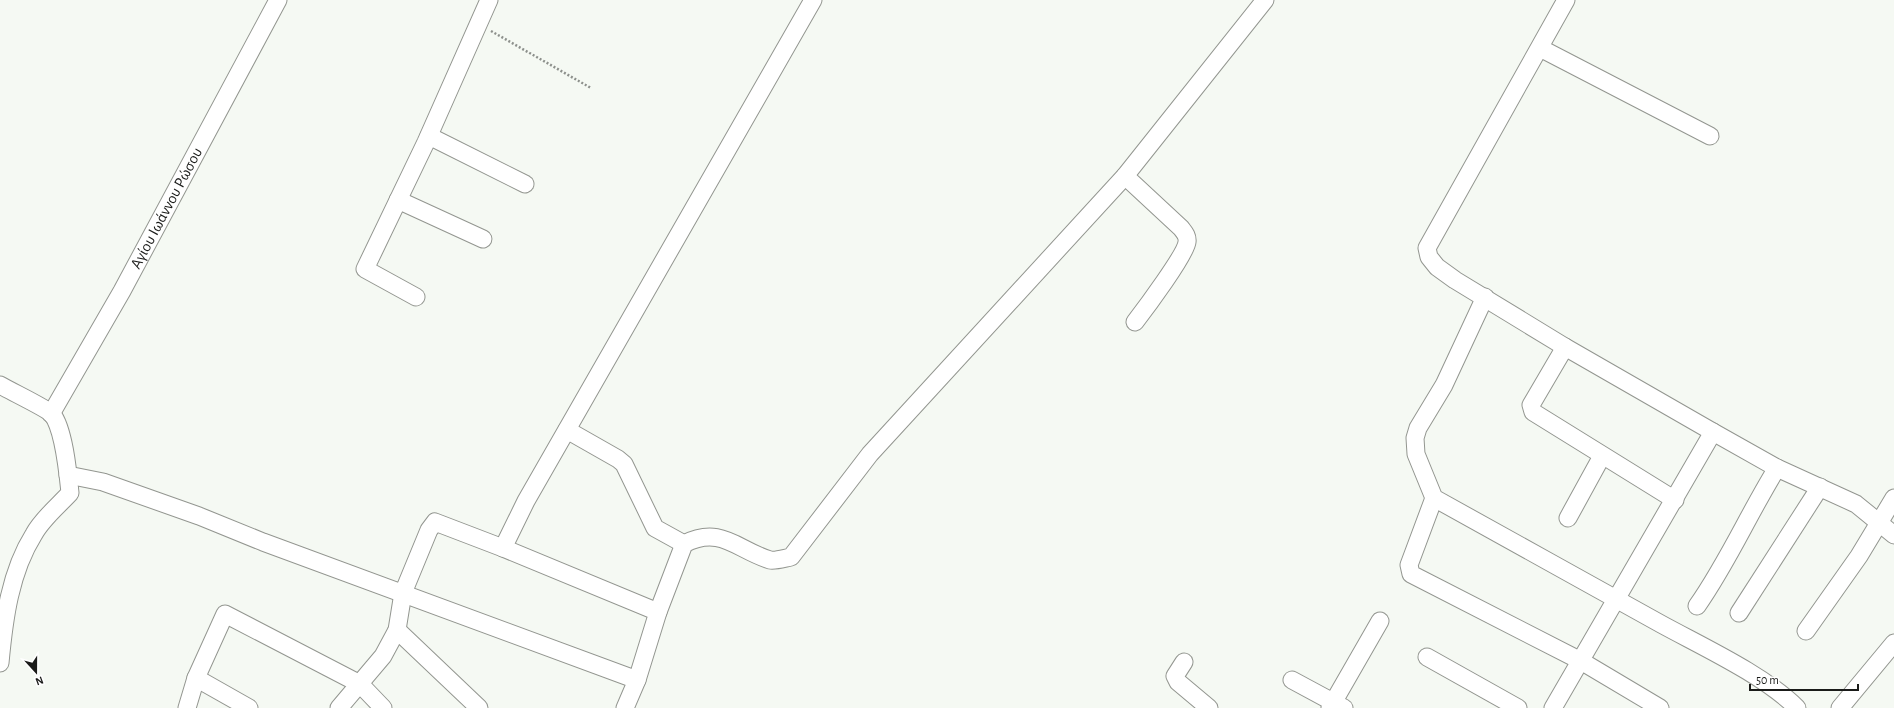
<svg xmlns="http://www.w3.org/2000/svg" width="1894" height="708" font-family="'Alegreya Sans',sans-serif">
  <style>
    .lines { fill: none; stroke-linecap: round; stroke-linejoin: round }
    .minor-casing { stroke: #939690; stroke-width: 19 }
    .path { stroke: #8d908c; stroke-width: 2.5; stroke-dasharray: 2 2; stroke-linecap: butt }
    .minor { stroke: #fff; stroke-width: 17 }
    .labels { text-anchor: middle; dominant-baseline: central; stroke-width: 4; stroke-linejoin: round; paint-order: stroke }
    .street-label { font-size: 16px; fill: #1a1b19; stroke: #fff }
  </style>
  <rect width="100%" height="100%" fill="#f5f9f3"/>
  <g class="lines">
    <defs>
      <g id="minor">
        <path d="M1566,0l-139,248 2,9 8,10 18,13 110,67 148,85 64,36 79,36 38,31"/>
        <path d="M1540,48l170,88"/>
        <path d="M429,136l96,48"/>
        <path d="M1125,176l56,52c3,4 7,8 6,14 -1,12 -42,67 -52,80"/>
        <path d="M398,200l85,39"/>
        <path d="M416,297l-51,-28 61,-127 63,-142"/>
        <path d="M1485,297l-41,88 -26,43 -3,10 1,16 18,44c76,42 151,84 227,126 42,23 103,51 136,84"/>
        <path d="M1565,347l-34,58 2,7 142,88"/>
        <path d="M0,385c10,6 46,23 52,29 12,15 16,59 18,79 -12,13 -28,26 -36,41 -24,38 -30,85 -34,129"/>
        <path id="s1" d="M51,414l71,-123 156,-291"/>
        <path d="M567,430l51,29 6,5 31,64 29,16"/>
        <path d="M68,475l35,7 96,34 64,26 374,138"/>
        <path d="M1434,498l-25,67 2,9 170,87 79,47"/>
        <path d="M1568,518l34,-62"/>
        <path d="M503,548l23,-47 287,-501"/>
        <path d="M1697,606c31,-44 52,-93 80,-138"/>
        <path d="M1739,613l81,-126"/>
        <path d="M397,630l82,78"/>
        <path d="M1806,631l53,-75 35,-58"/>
        <path d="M1427,657l91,51"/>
        <path d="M1184,662l-9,14 3,6 31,26"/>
        <path d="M196,678l53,30"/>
        <path d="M1292,680l52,28"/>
        <path d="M187,708l9,-30 29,-64 135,70 23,24"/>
        <path d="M339,708l44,-52 14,-26 6,-37 26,-63 6,-8 68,26 155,64"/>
        <path d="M625,708l12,-28 21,-68 26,-68c37,-19 53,6 86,16 6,1 15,-2 21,-3l79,-103 255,-278 140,-176"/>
        <path d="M1330,708l50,-87"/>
        <path d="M1553,708l160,-276"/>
        <path d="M1840,708l54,-65"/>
      </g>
    </defs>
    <use href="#minor" class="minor-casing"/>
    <path class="path" d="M491,31l100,57"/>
    <use href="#minor" class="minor"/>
  </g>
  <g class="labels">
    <g class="street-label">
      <text stroke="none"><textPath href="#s1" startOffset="236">Αγίου Ιωάννου Ρώσου</textPath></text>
    </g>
  </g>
  <g transform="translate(36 672) rotate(159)" stroke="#ffffff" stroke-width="3" paint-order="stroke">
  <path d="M0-3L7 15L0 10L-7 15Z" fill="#1a1b19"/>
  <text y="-6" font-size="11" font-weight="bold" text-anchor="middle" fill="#1a1b19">N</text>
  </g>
  <path d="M1750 684v6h108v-6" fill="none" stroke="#1a1b19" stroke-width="2"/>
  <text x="1756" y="684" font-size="12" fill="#1a1b19" stroke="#ffffff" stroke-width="3" paint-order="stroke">50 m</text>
</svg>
